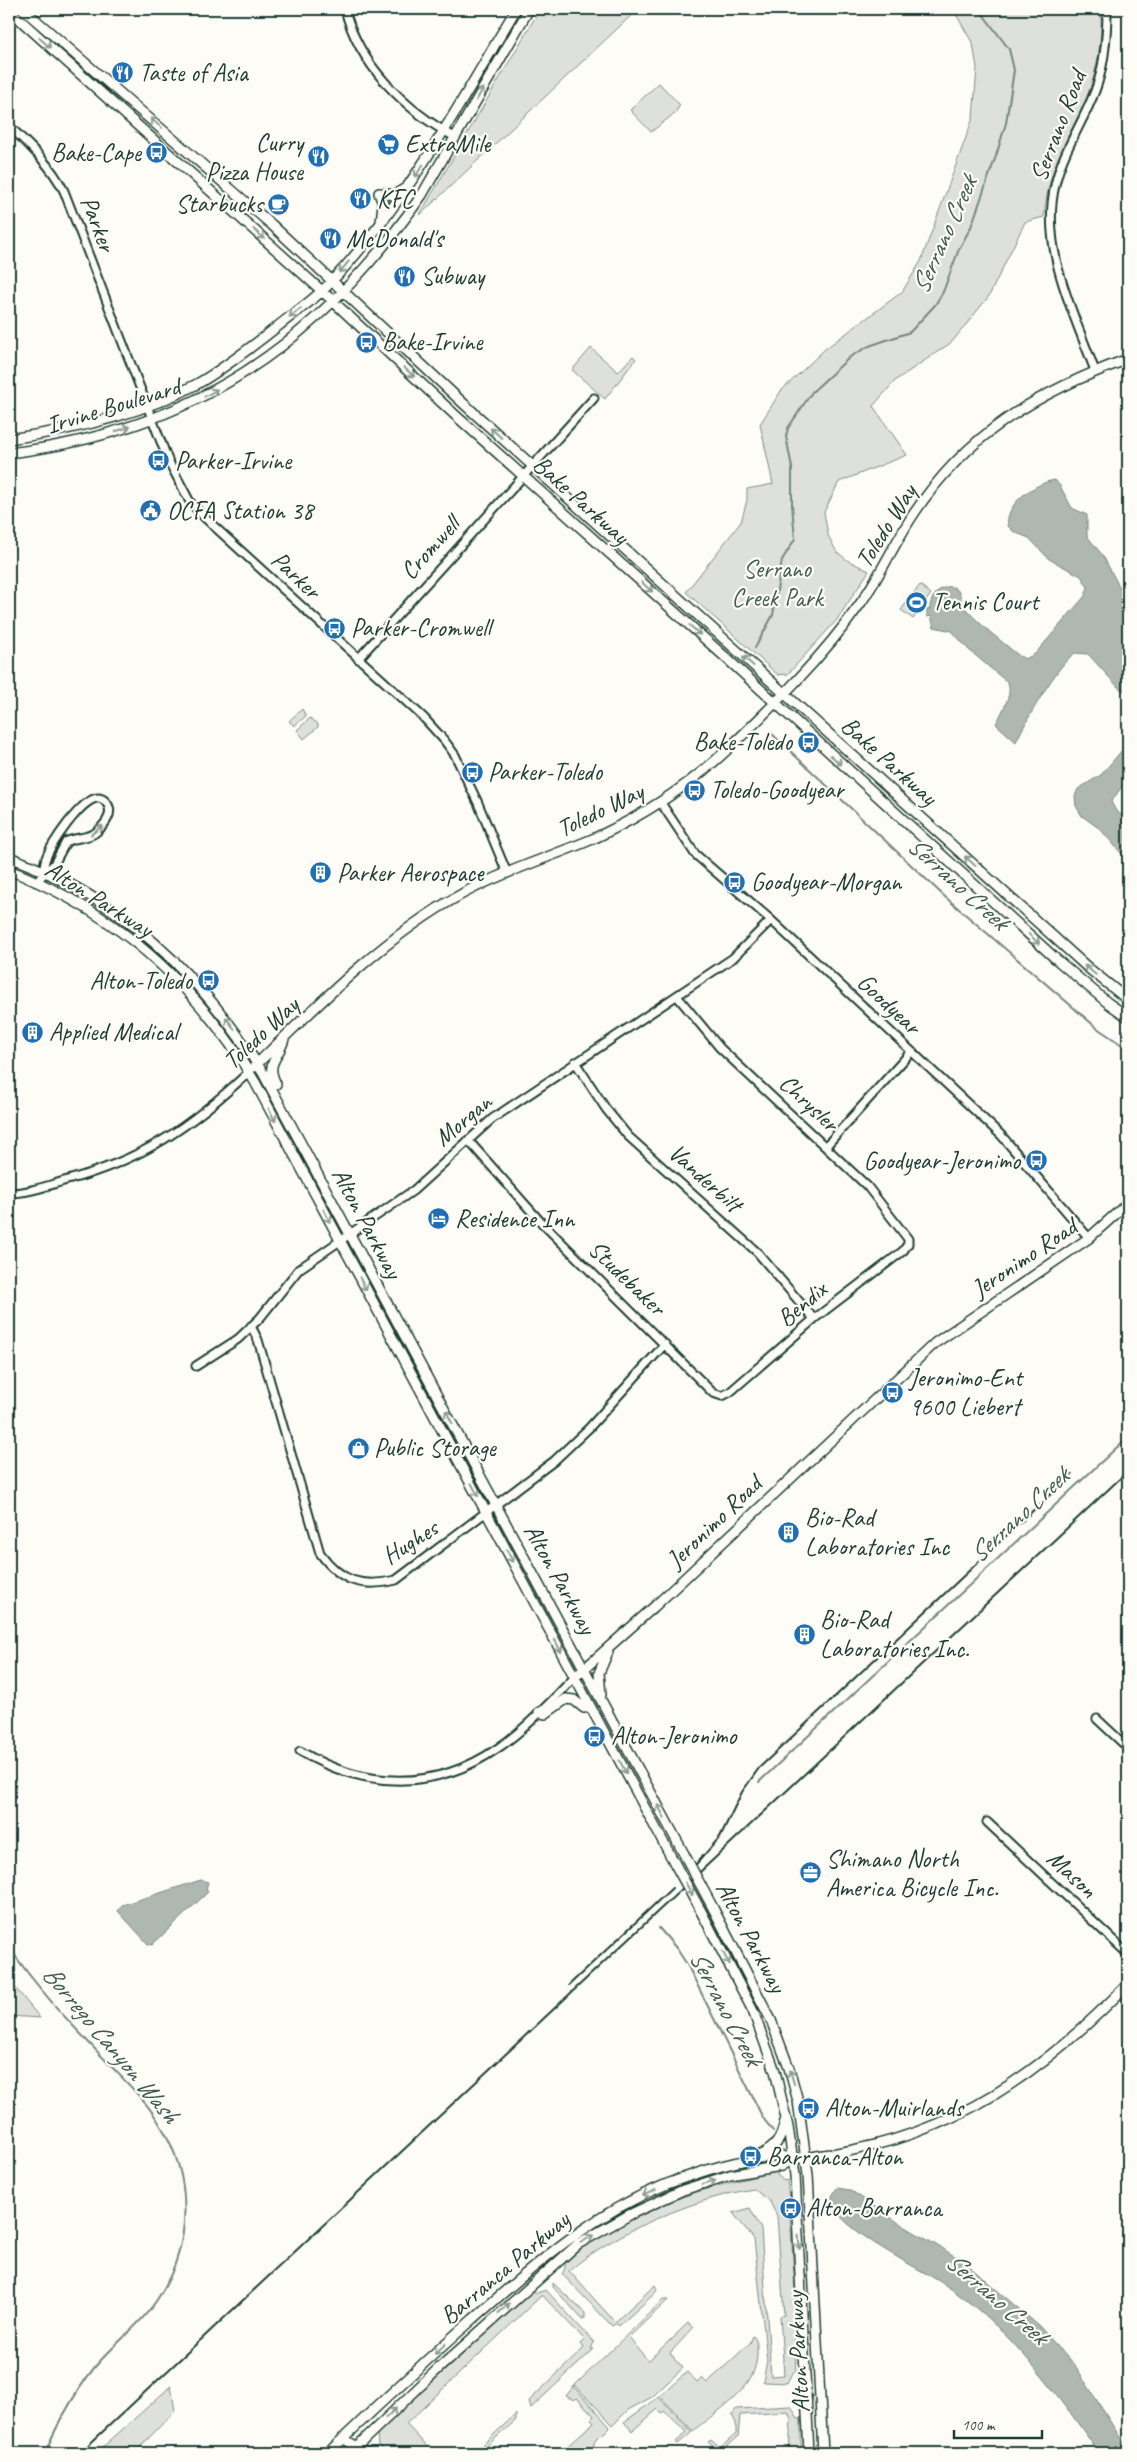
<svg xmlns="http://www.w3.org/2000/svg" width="1137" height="2462" font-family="Caveat,sans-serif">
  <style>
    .green { fill: #dde0db; stroke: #7e8e88 }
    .water { fill: #aeb8b1; stroke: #75877f }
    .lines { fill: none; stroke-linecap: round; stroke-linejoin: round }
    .stream { stroke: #75877f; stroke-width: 2 }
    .minor-casing { stroke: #1f3d34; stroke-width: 11 }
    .major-casing { stroke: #1f3d34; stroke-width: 12 }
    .minor { stroke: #fdfcf7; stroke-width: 7 }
    .major { stroke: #fdfcf7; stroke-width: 9 }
    .rail { stroke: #1f3d34; stroke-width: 2 }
    .major-bridge-casing { stroke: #1f3d34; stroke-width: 12; stroke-linecap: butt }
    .major-bridge { stroke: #fdfcf7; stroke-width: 9 }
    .oneway { stroke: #8e9c96 }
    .labels { text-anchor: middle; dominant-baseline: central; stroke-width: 4.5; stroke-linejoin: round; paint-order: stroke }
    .poi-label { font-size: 25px; fill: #1f3d34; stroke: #fdfcf7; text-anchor: start }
    .street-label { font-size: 25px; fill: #1f3d34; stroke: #fdfcf7 }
    .park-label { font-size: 25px; fill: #455e55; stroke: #fdfcf7 }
    .water-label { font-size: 26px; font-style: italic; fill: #435c53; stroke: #fdfcf7 }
  </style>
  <rect width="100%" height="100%" fill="#fdfcf7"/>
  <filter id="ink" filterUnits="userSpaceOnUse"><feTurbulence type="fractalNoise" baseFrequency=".02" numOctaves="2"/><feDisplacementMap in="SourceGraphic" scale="10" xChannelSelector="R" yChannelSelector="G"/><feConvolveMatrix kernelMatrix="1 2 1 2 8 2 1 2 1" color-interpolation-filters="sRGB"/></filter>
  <g filter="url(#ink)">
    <path class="green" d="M540,9h98l-219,207z
      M953,9h148c1,31 -3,61 -15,90 -18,43 -38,69 -42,118l-19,5 -36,74 -37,46 -56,38 -23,26 34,49 -68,27 -15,30 4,23 8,16 11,9 22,11 -33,50 -48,53 -10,1 -92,-83 55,-70 6,-22v-11l26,-5 -13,-60 21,-33 44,-42 77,-57 19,-31 52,-143 4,-50 -4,-24z
      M659,83l21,22 -5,8 -24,19 -21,-22z
      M591,348l27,24 15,-16 3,3 -31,40 -33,-29z
      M920,585l11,9 -18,25 -12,-9z
      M302,709l4,7 -12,10 -5,-5z
      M310,718l8,6v3l-14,12 -7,-9z
      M9,1980l31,38 -31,-2z
      M777,2172v3l7,6 3,-1 1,9 9,127 -3,16 2,40 -4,1 -5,10 -24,-1 4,-22 -13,-121 -21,-26 17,-5 11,21 10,147 13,-1 -4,-59 4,-1 -7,-99 -7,-14 -16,-13c-57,8 -142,44 -185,82l46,51 40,-37 2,5 -3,4 -35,32 -2,-3 -5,3 -50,-52c4,-5 2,-9 5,-14 4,-8 17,-14 24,-19 57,-37 120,-56 186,-69z
      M553,2283l32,30v5l-3,1 -29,-32z
      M532,2290l4,3 10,-3 48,52 -3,7h3l-63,59 -2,-7 55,-53 -3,-4 4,-4 -43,-45 -136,129 27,29h-44l-11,-7 -1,-13z
      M663,2300h5l-39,37 19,24 40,-38 5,5 -23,25 13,15 -31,29 -24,13 -15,15 -38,-40z
      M753,2336c5,6 4,9 4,17 1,36 -41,58 -64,78l-33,-35 27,-24 10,11 5,-5 5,5 43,-40z
      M171,2386l4,25 -37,38 3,4h-45z
      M574,2386l36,41 -9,9 -2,-1 -4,5 -2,8 -8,5h-19l-3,-3 31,-28 -3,-3 3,-3 -17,-18 -3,2 -8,-4z
      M659,2397l33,35 -14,12 -2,-2 11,-10 -23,-21 -2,2 -4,-4 -26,22 -8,-9z
      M791,2406l7,13h3v34h-12l2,-34 -3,-7 -48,3 -2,22 -18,16 -12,-11 3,-2 9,8 16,-14v-11l-4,-8 4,-6z
      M516,2414v6l-37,33h-5z"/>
    <path class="water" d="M1055,480l5,6 12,22 15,7v21l16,20 20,38 5,5v95l-10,-7 -30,-33 -13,-1c-18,12 -49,68 -59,89l-20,-18c5,-11 17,-29 12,-41l-39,-33 -17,-19 -18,-4 -3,-11 -4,1v-7l3,-1c-1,-11 12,-27 25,-21 8,5 4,14 10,20 15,17 35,32 53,47l7,4 10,-5 50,-58 3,-9 -7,-11 -32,-17 -20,-21 -15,-6 -6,-6c-4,-22 27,-43 47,-46z
      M1128,743v35l-17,24 5,9 12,9v41l-28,-32 -18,-13 -6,-10 -1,-10 3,-7 23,-14z
      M201,1880l7,2 -2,7 2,3 -56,53 -4,-1 -30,-33 4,-6z
      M837,2188l13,2 49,33 64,38 76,65 37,41 52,83v3h-29c-45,-64 -92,-129 -160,-172 -25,-15 -93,-49 -105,-74 -1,-3 -2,-8 -2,-11z"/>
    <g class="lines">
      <path class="stream" d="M755,648l18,-33 9,-55 13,-21 -3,-34v-37l-6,-32 2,-8 24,-36 38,-35 19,-11 41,-14 25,-27 8,-13 16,-43 12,-22 25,-71 10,-33 8,-53 -5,-21 -30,-40
        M771,733l173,163 153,132 31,21
        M759,1782l369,-345
        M659,1928l18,21 11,17 75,152 10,13
        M9,1947c29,43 65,80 101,118 18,19 38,38 51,61 32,52 31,117 -1,169 -15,25 -39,43 -58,64 -21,22 -46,67 -57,94"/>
      <defs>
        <path id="minor" d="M345,9c13,55 61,102 110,128
          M9,126c20,19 42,39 55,65l104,269 22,42 15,16 218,199 21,23 11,15 23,48 29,70
          M1095,371c-21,-58 -55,-122 -40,-186 7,-33 28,-62 40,-94 10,-26 12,-55 12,-82
          M358,659l236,-261
          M661,803l34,51 76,66 230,215 88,103
          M36,882l18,-18 12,-22c9,-5 20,-3 29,-9 10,-8 21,-21 10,-32 -2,-2 -3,-3 -7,-3 -16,0 -49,48 -53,63 -1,3 -1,8 -1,12
          M575,1062l31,47 22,27 130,117 56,66
          M468,1140l71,80 174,173 9,3 8,-4 84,-73 89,-68 5,-7v-5l-41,-53 -147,-138 -43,-52
          M826,1146l85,-94
          M9,1193c19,0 37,-7 55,-12 79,-21 126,-54 185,-109
          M251,1326l7,14 62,213c21,29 42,35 76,27l158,-119 35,-33 76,-84
          M196,1366l42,-27 22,-21 39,-49 115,-79 78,-71 241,-161 38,-38
          M1097,1719l31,29
          M300,1751c64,38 135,41 198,-3 28,-19 52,-46 76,-70
          M987,1822l141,132"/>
        <path id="major" d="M23,9l249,216 191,178 624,564 41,33
          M9,10l313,281 132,123 270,242 332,303 52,44 20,14
          M379,193l16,2 9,-6
          M379,193l4,11 -2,18
          M9,439c64,-9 131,-24 188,-55 28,-16 54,-37 80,-57 18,-15 39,-28 55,-46 76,-80 128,-178 184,-272
          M9,453c183,-22 308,-108 413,-258l107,-186
          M9,857c112,41 191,116 254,216l421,781
          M9,870c108,42 187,114 246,212l420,782
          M254,1067c62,-61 131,-131 208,-173 42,-23 89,-37 133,-56 49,-23 94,-52 133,-89 47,-45 95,-92 132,-145 20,-28 34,-60 53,-89 54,-82 125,-123 215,-156
          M276,1084c-11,-22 2,-24 8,-45
          M574,1678l81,-72 280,-263 154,-105 39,-35
          M601,1695l-2,-22 9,-21
          M539,1712l6,2 21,-15 8,1 10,8 6,-1
          M713,1908l58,112 18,48 9,33 10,74 15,278
          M703,1915l50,96 22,60 13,56 7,48 14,278
          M758,2156c18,-8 23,-16 27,-35
          M343,2438l23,15
          M334,2447l9,6
          M328,2453c47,-45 95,-90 144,-133 63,-55 116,-104 195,-136 35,-13 74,-26 112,-28 4,0 9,2 14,2 12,1 26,-3 38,-4 123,-19 212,-82 297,-170
          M350,2453l89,-85 139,-124 53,-30 52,-24 47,-15 51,-9 12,-8"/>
      </defs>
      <use href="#minor" class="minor-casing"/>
      <use href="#major" class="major-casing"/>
      <use href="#minor" class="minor"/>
      <use href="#major" class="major"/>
      <path class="rail" d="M690,1871l30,-34 22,-45 17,-24 313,-294
        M569,1985l103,-97
        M80,2453l1048,-982"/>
      <defs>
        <path id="major-bridge" d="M684,1854l29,54
          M675,1864l28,51"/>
      </defs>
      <use href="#major-bridge" class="major-bridge-casing"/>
      <use href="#major-bridge" class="major-bridge"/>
    </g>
    <defs><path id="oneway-shaft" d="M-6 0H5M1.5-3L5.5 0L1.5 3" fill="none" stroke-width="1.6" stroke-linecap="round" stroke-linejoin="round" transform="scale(1.25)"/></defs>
    <g class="oneway">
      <use href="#oneway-shaft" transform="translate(45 43) rotate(42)"/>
      <use href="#oneway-shaft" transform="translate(480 94) rotate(-60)"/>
      <use href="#oneway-shaft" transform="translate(156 123) rotate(-140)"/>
      <use href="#oneway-shaft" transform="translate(419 171) rotate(123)"/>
      <use href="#oneway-shaft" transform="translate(259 234) rotate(42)"/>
      <use href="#oneway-shaft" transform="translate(344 267) rotate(130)"/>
      <use href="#oneway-shaft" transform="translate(295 313) rotate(142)"/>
      <use href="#oneway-shaft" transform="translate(409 372) rotate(43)"/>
      <use href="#oneway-shaft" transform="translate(211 393) rotate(-30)"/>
      <use href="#oneway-shaft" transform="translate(123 429) rotate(-17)"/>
      <use href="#oneway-shaft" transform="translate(496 433) rotate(-138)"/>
      <use href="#oneway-shaft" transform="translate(647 587) rotate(42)"/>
      <use href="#oneway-shaft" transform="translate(695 630) rotate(42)"/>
      <use href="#oneway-shaft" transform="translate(748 661) rotate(-138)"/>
      <use href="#oneway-shaft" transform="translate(836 760) rotate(42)"/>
      <use href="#oneway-shaft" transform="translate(97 830) rotate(-38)"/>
      <use href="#oneway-shaft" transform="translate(970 861) rotate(-138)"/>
      <use href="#oneway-shaft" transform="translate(1034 939) rotate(43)"/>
      <use href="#oneway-shaft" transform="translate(1090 970) rotate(-140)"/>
      <use href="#oneway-shaft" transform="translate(230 1023) rotate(-126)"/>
      <use href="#oneway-shaft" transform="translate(272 1115) rotate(62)"/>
      <use href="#oneway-shaft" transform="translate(327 1216) rotate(62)"/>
      <use href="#oneway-shaft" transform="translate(363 1284) rotate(62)"/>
      <use href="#oneway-shaft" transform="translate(449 1417) rotate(-118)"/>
      <use href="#oneway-shaft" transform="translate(475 1490) rotate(62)"/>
      <use href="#oneway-shaft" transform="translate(510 1556) rotate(62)"/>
      <use href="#oneway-shaft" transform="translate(558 1646) rotate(63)"/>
      <use href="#oneway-shaft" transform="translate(623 1767) rotate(62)"/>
      <use href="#oneway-shaft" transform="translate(661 1811) rotate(-118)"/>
      <use href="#oneway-shaft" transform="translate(689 1889) rotate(61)"/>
      <use href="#oneway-shaft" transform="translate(726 1958) rotate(62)"/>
      <use href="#oneway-shaft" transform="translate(792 2077) rotate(-107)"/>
      <use href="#oneway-shaft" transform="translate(709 2182) rotate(-17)"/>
      <use href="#oneway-shaft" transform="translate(649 2193) rotate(155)"/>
      <use href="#oneway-shaft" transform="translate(587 2239) rotate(-30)"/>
      <use href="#oneway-shaft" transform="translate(799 2242) rotate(87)"/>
      <use href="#oneway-shaft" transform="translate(504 2308) rotate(-42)"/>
      <use href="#oneway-shaft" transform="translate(440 2349) rotate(137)"/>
      <use href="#oneway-shaft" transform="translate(391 2413) rotate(-42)"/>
    </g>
  </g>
  <defs>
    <symbol id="restaurant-disc" viewBox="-11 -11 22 22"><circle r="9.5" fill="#1f6fb2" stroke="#fdfcf7"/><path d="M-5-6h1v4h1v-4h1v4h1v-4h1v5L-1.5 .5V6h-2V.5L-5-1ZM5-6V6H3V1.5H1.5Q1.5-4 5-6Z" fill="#fff"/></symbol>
    <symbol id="supermarket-disc" viewBox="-11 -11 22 22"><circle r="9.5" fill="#1f6fb2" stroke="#fdfcf7"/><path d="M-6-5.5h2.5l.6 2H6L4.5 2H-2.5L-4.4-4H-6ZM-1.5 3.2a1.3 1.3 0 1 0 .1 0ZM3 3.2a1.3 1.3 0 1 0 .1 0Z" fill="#fff"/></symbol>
    <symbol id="bus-disc" viewBox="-11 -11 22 22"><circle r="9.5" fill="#1f6fb2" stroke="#fdfcf7"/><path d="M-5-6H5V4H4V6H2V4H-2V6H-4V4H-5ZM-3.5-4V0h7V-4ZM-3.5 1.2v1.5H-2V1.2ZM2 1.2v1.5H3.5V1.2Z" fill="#fff"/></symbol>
    <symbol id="cafe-disc" viewBox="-11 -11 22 22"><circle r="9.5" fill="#1f6fb2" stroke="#fdfcf7"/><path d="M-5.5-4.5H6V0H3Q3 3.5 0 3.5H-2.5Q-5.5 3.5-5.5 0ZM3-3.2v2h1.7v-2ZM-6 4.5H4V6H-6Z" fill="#fff"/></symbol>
    <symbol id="civic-disc" viewBox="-11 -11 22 22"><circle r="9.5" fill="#1f6fb2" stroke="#fdfcf7"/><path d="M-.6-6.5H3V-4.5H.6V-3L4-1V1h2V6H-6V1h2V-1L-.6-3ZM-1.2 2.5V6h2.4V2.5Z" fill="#fff"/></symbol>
    <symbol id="stadium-disc" viewBox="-11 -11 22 22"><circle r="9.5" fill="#1f6fb2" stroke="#fdfcf7"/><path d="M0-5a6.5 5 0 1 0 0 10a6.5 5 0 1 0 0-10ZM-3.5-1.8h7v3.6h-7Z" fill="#fff"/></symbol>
    <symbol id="building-disc" viewBox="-11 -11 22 22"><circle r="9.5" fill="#1f6fb2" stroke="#fdfcf7"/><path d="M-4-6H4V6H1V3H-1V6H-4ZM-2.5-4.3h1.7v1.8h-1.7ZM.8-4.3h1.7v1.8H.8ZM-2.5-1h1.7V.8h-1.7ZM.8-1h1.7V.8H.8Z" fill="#fff"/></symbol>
    <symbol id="hotel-disc" viewBox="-11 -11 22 22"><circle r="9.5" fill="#1f6fb2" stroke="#fdfcf7"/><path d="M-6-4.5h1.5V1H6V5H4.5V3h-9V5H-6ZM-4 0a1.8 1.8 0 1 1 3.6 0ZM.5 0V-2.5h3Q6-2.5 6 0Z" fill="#fff"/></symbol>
    <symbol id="shop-disc" viewBox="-11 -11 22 22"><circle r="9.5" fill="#1f6fb2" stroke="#fdfcf7"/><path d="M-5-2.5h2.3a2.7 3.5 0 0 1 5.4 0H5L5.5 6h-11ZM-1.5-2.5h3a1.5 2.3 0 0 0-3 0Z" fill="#fff"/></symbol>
    <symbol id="office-disc" viewBox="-11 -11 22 22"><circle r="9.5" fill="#1f6fb2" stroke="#fdfcf7"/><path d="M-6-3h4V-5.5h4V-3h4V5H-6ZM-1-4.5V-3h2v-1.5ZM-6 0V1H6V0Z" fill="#fff"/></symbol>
  </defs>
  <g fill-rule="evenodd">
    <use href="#restaurant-disc" x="110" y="60" width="25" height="25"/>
    <use href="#supermarket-disc" x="376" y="132" width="25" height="25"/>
    <use href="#bus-disc" x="144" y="140" width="25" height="25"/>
    <use href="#restaurant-disc" x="306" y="144" width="25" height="25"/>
    <use href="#restaurant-disc" x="348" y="186" width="25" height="25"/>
    <use href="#cafe-disc" x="266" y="192" width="25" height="25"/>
    <use href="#restaurant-disc" x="318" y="226" width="25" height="25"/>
    <use href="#restaurant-disc" x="392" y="264" width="25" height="25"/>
    <use href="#bus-disc" x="354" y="330" width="25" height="25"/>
    <use href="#bus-disc" x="146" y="448" width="25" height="25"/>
    <use href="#civic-disc" x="138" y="498" width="25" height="25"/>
    <use href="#stadium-disc" x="904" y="590" width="25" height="25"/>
    <use href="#bus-disc" x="322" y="616" width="25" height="25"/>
    <use href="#bus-disc" x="796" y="730" width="25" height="25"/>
    <use href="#bus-disc" x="460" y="760" width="25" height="25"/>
    <use href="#bus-disc" x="682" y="778" width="25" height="25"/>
    <use href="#building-disc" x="308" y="860" width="25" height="25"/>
    <use href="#bus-disc" x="722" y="870" width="25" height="25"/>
    <use href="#bus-disc" x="196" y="968" width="25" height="25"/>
    <use href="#building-disc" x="20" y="1020" width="25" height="25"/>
    <use href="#bus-disc" x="1024" y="1148" width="25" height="25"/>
    <use href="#hotel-disc" x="426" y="1206" width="25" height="25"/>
    <use href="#bus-disc" x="880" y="1380" width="25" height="25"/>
    <use href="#shop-disc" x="346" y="1436" width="25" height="25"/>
    <use href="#building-disc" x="776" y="1520" width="25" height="25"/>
    <use href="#building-disc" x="792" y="1622" width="25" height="25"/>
    <use href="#bus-disc" x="582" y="1724" width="25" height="25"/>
    <use href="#office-disc" x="798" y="1860" width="25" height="25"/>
    <use href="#bus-disc" x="796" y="2096" width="25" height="25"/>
    <use href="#bus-disc" x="738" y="2144" width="25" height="25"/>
    <use href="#bus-disc" x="778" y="2196" width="25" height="25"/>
  </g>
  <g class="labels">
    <g class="poi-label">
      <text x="139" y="73">Taste of Asia</text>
      <text x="303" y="143" text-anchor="end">Curry<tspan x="303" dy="29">Pizza House</tspan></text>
      <text x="405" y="144">ExtraMile</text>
      <text x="141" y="153" text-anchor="end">Bake-Cape</text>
      <text x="377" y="199">KFC</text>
      <text x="263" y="204" text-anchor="end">Starbucks</text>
      <text x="346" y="239">McDonald's</text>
      <text x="421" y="276">Subway</text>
      <text x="382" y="342">Bake-Irvine</text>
      <text x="175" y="461">Parker-Irvine</text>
      <text x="167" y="511">OCFA Station 38</text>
      <text x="932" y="602">Tennis Court</text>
      <text x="351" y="628">Parker-Cromwell</text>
      <text x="792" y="742" text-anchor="end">Bake-Toledo</text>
      <text x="488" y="772">Parker-Toledo</text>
      <text x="710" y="790">Toledo-Goodyear</text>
      <text x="337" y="873">Parker Aerospace</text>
      <text x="751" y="882">Goodyear-Morgan</text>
      <text x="192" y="981" text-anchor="end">Alton-Toledo</text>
      <text x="49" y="1032">Applied Medical</text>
      <text x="1020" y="1161" text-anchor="end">Goodyear-Jeronimo</text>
      <text x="455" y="1219">Residence Inn</text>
      <text x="909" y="1378">Jeronimo-Ent<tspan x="909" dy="29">9600 Liebert</tspan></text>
      <text x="374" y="1448">Public Storage</text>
      <text x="805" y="1518">Bio-Rad<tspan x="805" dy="29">Laboratories Inc</tspan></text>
      <text x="820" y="1620">Bio-Rad<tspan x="820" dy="29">Laboratories Inc.</tspan></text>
      <text x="611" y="1736">Alton-Jeronimo</text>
      <text x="826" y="1859">Shimano North<tspan x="826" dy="29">America Bicycle Inc.</tspan></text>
      <text x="825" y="2108">Alton-Muirlands</text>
      <text x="767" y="2157">Barranca-Alton</text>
      <text x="806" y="2208">Alton-Barranca</text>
    </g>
    <g class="street-label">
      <text transform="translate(1058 126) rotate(-69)">Serrano Road</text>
      <text transform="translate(98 224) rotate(69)">Parker</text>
      <text transform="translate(113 406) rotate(-17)">Irvine Boulevard</text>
      <text transform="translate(581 500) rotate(42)">Bake Parkway</text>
      <text transform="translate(886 526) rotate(-58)">Toledo Way</text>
      <text transform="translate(430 548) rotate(-48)">Cromwell</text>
      <text transform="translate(296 575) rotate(43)">Parker</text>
      <text transform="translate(889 761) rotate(42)">Bake Parkway</text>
      <text transform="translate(600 810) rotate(-26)">Toledo Way</text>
      <text transform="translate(99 899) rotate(32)">Alton Parkway</text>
      <text transform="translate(889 1004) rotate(43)">Goodyear</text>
      <text transform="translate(261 1033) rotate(-43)">Toledo Way</text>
      <text transform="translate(809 1103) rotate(43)">Chrysler</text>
      <text transform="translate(463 1120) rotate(-40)">Morgan</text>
      <text transform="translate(705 1178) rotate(42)">Vanderbilt</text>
      <text transform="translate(367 1223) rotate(62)">Alton Parkway</text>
      <text transform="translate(1024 1258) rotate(-34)">Jeronimo Road</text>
      <text transform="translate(627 1278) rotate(44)">Studebaker</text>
      <text transform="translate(802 1304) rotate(-40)">Bendix</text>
      <text transform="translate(714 1522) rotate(-44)">Jeronimo Road</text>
      <text transform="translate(410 1542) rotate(-33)">Hughes</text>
      <text transform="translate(560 1579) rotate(61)">Alton Parkway</text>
      <text transform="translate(1072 1874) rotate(43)">Mason</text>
      <text transform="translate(751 1937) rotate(62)">Alton Parkway</text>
      <text transform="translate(505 2268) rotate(-40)">Barranca Parkway</text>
      <text transform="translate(798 2352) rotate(-93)">Alton Parkway</text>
    </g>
    <g class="park-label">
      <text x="777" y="569">Serrano<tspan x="777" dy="29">Creek Park</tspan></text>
    </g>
    <g class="water-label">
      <text transform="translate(944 235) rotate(-66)">Serrano Creek</text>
      <text transform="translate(958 883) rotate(42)">Serrano Creek</text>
      <text transform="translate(1019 1515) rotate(-43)">Serrano Creek</text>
      <text transform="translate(726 2008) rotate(62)">Serrano Creek</text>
      <text transform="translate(111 2044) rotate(50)">Borrego Canyon Wash</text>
      <text transform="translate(997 2298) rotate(41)">Serrano Creek</text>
    </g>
  </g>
  <rect width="1137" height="2462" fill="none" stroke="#fdfcf7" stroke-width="30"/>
  <rect x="15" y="15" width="1107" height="2432" fill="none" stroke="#1f3d34" stroke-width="2" filter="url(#ink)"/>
  <path d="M954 2430v8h88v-8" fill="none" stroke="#1f3d34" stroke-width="2.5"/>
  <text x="962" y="2430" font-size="15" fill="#1f3d34" stroke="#fdfcf7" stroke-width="4" paint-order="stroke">100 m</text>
</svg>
